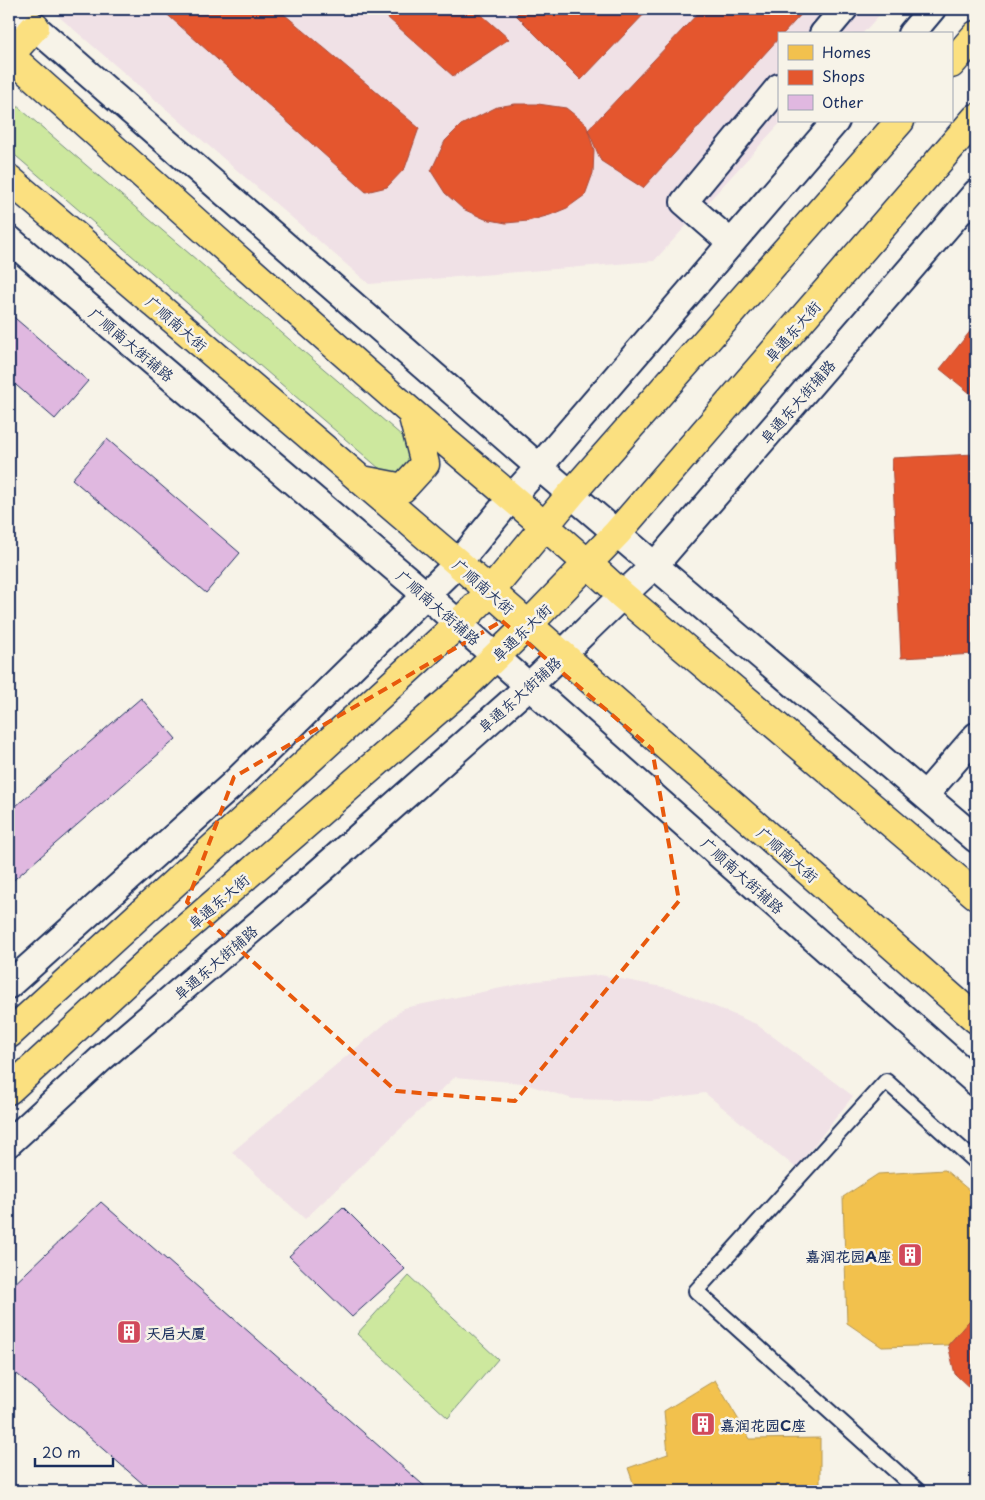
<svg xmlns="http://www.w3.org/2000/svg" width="985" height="1500" font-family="'Playpen Sans','LXGW WenKai TC',sans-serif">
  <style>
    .built { fill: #f0e1e6 }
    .green { fill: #cde89e; stroke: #748c7e }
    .homes { fill: #f2c14e; stroke: #b29553 }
    .shops { fill: #e4572e; stroke: #a84b3c }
    .building { fill: #e0b8e0; stroke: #1b2f5e }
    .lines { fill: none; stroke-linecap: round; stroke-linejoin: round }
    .lane-casing { stroke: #1b2f5e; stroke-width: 18 }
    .street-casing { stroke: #1b2f5e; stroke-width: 30 }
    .primary-casing { stroke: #1b2f5e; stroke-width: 31 }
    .lane { stroke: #f7f3e8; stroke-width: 14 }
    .street { stroke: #f7f3e8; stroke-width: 26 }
    .primary { stroke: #fbe080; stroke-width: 28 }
    .marked { fill: none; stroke: #e8590c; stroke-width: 4; stroke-dasharray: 10 6; stroke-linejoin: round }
    .labels { text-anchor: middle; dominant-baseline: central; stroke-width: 5; stroke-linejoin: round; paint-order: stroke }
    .street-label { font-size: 15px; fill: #1b2f5e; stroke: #f7f3e8 }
    .poi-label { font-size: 15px; font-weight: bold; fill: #1b2f5e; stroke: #f7f3e8; text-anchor: start }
  </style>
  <rect width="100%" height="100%" fill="#f7f3e8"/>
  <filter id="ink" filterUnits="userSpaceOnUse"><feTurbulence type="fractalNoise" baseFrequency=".02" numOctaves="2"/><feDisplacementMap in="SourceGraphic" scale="10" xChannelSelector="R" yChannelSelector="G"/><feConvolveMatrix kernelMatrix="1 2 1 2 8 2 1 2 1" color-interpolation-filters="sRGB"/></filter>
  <g filter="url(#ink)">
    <path class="built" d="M50,9h835l-23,25h-83v87h3l-128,140 -285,23z
      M600,975l73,14 83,35 97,72 -57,72 -91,-75 -54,8 -78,-2 -51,-16 -67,-6 -150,142 -73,-67 172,-144 132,-27z"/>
    <path class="green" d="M9,99l399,342 3,19 -9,10 -15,5 -378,-325z
      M409,1276l89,83 -50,59 -91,-84z"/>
    <path class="homes" d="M945,1170l31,26v117l-28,32 -66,2 -35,-24 -4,-126 35,-23z
      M715,1380l35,59 70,-1v53h-184l-8,-23 40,-14 -4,-43z"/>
    <path class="shops" d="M161,9h117l141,119 -14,40 -18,19 -21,5z
      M378,9h97l34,30 -56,37z
      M522,9h127l-68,71 -65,-65z
      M702,9h104l-23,25h-4v4l-136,150 -42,-27 -13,-31z
      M515,104h23l28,4 20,16 8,26 -1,23 -8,22 -18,13 -17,7 -22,6 -22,2 -21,-4 -22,-10 -18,-16 -14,-22 14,-30 16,-16 36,-18z
      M976,324v74l-36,-29z
      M975,454l1,200 -75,4 -9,-200z
      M976,1313v81l-21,-20 -7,-29z"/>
    <path class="building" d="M9,313l79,68 -33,38 -46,-40z
      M107,439l133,114 -34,40 -134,-114z
      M141,698l35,41 -167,145v-72z
      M101,1202l329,289h-279l-134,-117 -8,8v-93z
      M343,1207l62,62 -53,48 -63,-61z"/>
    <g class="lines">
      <defs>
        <path id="lane" d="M918,1491l-222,-200 190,-210 90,81"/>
        <path id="street" d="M14,9l525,458 437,372
          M823,34l21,-25
          M911,34l21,-25
          M9,239l417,356 550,487
          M731,243l-47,-41 95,-115
          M925,795l51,-59
          M9,985l222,-199 227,-223 54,-66 27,-30 297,-346
          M9,1143l94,-86 216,-185 210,-186c42,-40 82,-81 125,-120l322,-373"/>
        <path id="primary" d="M9,55c134,119 267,240 402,357 70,61 143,119 211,183l354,300
          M9,56l26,-29
          M951,64l25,-29
          M9,179l449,384 518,456
          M362,480l41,8 22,-24 -13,-51
          M9,1034l449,-410 32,-32 81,-98 329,-373
          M9,1090l154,-142 300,-260 65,-63 89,-92 359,-415"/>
      </defs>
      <use href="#lane" class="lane-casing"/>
      <use href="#street" class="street-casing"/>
      <use href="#primary" class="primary-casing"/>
      <use href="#lane" class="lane"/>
      <use href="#street" class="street"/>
      <use href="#primary" class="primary"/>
    </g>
  </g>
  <path class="marked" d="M502,621l150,128 27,152 -164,200 -119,-10 -209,-189 47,-125z"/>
  <defs>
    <symbol id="building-square" viewBox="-11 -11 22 22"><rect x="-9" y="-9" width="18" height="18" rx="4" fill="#d1495b" stroke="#f7f3e8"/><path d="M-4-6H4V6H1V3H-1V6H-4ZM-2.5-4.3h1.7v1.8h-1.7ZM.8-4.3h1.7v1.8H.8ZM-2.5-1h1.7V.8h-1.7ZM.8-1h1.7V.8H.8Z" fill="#fff"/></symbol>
  </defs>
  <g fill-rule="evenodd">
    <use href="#building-square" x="896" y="1241" width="28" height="28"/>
    <use href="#building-square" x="115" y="1318" width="28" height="28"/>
    <use href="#building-square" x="689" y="1410" width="28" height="28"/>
  </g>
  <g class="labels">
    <g class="street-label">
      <text transform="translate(177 323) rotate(41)">广顺南大街</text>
      <text transform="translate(792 331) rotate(-49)">阜通东大街</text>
      <text transform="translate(132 344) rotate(40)">广顺南大街辅路</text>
      <text transform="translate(797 401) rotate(-49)">阜通东大街辅路</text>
      <text transform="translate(484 586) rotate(41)">广顺南大街</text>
      <text transform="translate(439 607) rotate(41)">广顺南大街辅路</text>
      <text transform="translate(521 632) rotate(-44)">阜通东大街</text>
      <text transform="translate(519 694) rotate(-42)">阜通东大街辅路</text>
      <text transform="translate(788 854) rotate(41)">广顺南大街</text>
      <text transform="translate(743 875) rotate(42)">广顺南大街辅路</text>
      <text transform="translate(218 901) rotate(-41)">阜通东大街</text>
      <text transform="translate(215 962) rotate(-41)">阜通东大街辅路</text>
    </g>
    <g class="poi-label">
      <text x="892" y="1255" text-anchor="end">嘉润花园A座</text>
      <text x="146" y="1332">天启大厦</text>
      <text x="720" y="1424">嘉润花园C座</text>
    </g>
  </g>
  <rect width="985" height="1500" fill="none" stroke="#f7f3e8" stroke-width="30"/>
  <rect x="15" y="15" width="955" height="1470" fill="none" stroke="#1b2f5e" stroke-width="2" filter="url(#ink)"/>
  <rect x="778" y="32" width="175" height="90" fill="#f7f3e8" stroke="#9fa5b1"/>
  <rect x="788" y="45" width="25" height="15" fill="#f2c14e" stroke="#9fa5b1"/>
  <text x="822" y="58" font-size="15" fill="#1b2f5e">Homes</text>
  <rect x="788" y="70" width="25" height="15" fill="#e4572e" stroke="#9fa5b1"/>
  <text x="822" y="82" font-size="15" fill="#1b2f5e">Shops</text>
  <rect x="788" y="95" width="25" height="15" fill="#e0b8e0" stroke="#9fa5b1"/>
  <text x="822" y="108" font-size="15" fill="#1b2f5e">Other</text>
  <path d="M35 1458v8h78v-8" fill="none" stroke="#1b2f5e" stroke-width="2.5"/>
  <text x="42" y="1458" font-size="15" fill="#1b2f5e" stroke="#f7f3e8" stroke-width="4" paint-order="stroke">20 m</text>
</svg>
